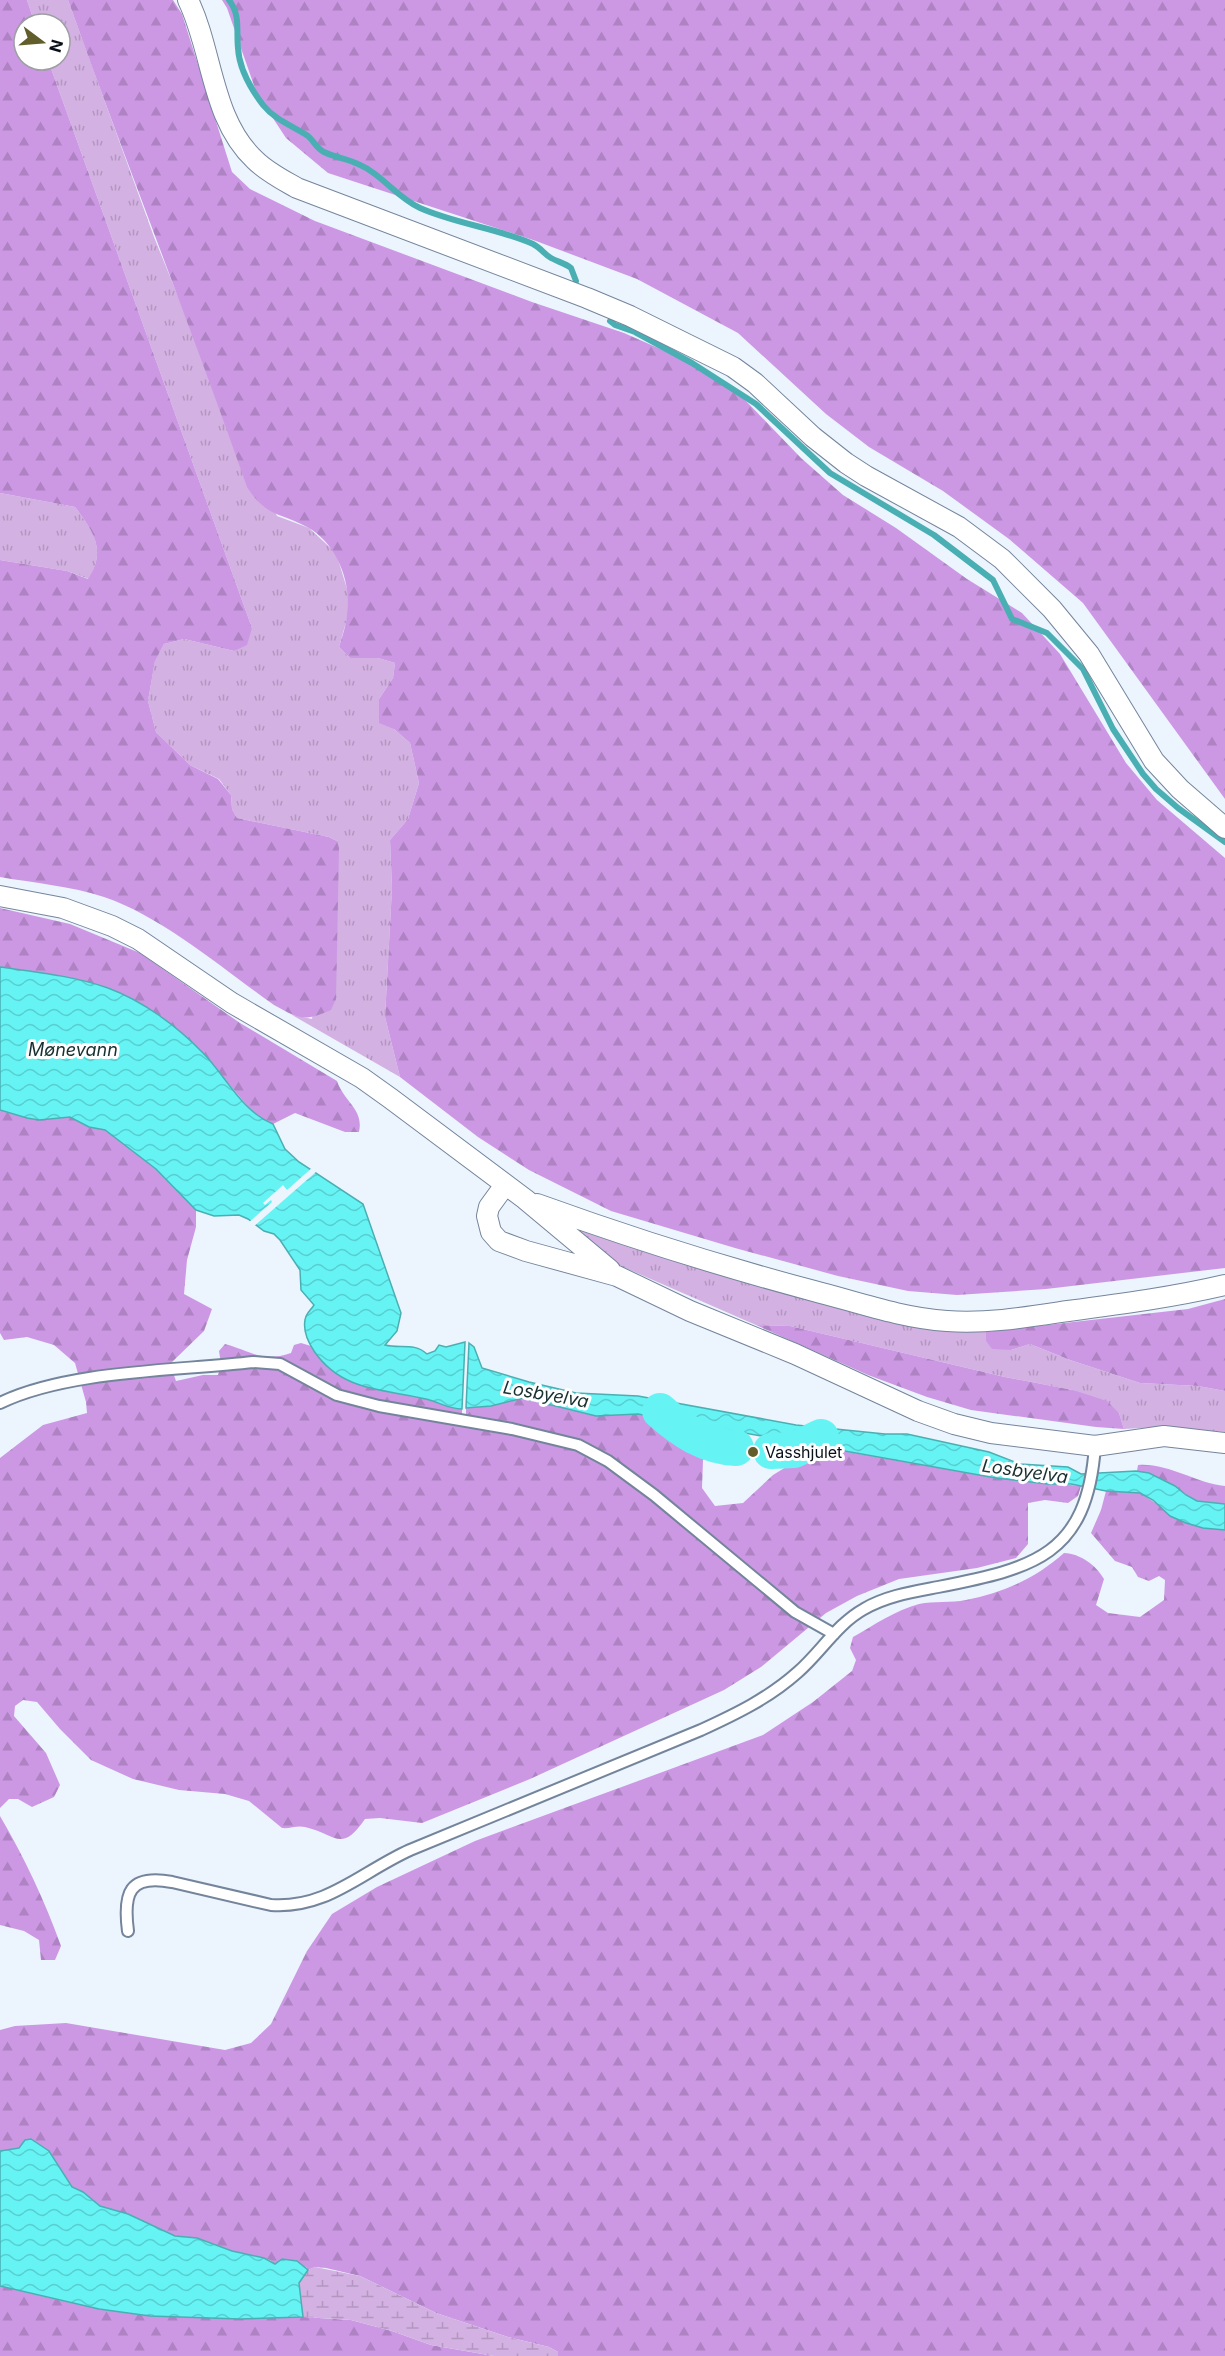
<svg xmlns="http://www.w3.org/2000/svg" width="1225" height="2356" font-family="Inter,sans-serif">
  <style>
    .grass { fill: url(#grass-tufts) }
    .forest { fill: url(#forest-firs) }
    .wetland { fill: url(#wetland-marsh) }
    .water { fill: url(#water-waves); stroke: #4aafb2; stroke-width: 1.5 }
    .pier { fill: #ecf4fe }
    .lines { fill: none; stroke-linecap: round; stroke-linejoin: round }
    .stream { stroke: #4aafb2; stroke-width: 6 }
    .river { stroke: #66f3f4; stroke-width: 36 }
    .lane-casing { stroke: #74859b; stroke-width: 14 }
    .street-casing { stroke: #74859b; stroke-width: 22 }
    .lane { stroke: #fff; stroke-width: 10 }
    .street { stroke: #fff; stroke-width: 20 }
    .poi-dot { fill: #615e2b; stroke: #fff; stroke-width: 2 }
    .labels { text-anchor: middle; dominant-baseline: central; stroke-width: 6; stroke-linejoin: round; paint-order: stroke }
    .poi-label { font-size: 16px; fill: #0a1019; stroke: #fff; text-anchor: start }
    .water-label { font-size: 18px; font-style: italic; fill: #183030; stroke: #fff }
  </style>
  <defs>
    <pattern id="grass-tufts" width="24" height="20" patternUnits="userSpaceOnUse" patternTransform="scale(1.5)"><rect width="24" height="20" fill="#d3b1e2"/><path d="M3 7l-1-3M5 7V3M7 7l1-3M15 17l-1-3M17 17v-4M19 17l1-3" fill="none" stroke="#b497c1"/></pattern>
    <pattern id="forest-firs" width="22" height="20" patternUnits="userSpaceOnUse" patternTransform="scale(1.5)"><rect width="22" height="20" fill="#cc98e4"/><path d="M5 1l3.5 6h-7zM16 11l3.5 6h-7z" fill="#ae82c3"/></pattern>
    <pattern id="wetland-marsh" width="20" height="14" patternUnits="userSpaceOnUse" patternTransform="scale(1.5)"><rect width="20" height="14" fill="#d3b1e2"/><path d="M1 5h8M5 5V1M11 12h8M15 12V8" fill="none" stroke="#b497c1"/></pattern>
    <pattern id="water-waves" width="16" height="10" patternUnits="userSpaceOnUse" patternTransform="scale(1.5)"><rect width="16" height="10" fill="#66f3f4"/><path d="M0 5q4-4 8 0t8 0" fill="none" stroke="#57cfd1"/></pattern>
  </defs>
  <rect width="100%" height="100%" fill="#ecf4fe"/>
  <path class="grass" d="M27,0h41l86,237 46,114 77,165 32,12 27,25 12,39v23l-9,32 11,11h28l17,5 -2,15 -14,21 15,30 16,14 9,40 -11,36 -18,21 2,48 -7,129 15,60 -108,-62 20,4 25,-178 -8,-4 -92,-19 -5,-9 -1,-14 -12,-16 -29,-14 -34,-33 -8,-31 7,-41 9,-16 20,-5 50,12 18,-23 -204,-568h12v-36h-25z
    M0,493l75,14c19,25 31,42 14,72l-22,-8 -67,-11z
    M572,1223l343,104 43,5h28v9l25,9 19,-6 40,16 70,23 58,3 27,5v41l-67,-5 -34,2 -5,-16 -46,-23 -68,-13 -215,-51 -34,-1 -158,-69 -31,-26z"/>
  <path class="forest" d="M0,0h27l8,24h-11v36h24l204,568 -5,17 -13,6 -50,-12 -20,5 -9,17 -7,40 8,31 34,33 28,14 13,16 1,14 5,9 92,19 8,4 2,7 -3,151 -5,11c-27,12 -32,9 -57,-5 -51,-36 -111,-88 -170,-108 -33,-11 -70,-14 -104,-20v-317l67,11 21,8c19,-29 5,-48 -13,-72l-75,-14z
    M68,0h105l9,14 50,158 18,17 65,32 217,81 92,31 66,29 55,38 56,58 42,37 53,33 71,51 55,34 38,41 66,109 31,37 68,58v410l-179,21 -89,6 -49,-4 -70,-15 -103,-28 -124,-37 -82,-41 -51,-33 -78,-60 -15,-60 7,-129 -2,-48 18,-21 11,-36 -9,-40 -16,-14 -15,-6v-24l14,-21 2,-15 -17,-5h-28l-11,-11c3,-10 7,-21 8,-32 5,-32 -10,-72 -40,-88 -28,-15 -41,-10 -60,-40 -57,-163 -121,-324 -179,-487z
    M222,0h1003v799l-142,-196 -74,-64 -66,-48 -74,-44 -43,-33 -88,-81 -101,-54 -101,-38 -208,-68 -42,-35 -29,-44 -30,-86z
    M0,908l70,16 70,29 100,70 97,58c7,21 27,28 22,51h-14l-50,-19 -22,11 -13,-5 -11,-11 -46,-55 -31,-27 -118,-51 -54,-8z
    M0,1110l27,8 12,2 31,-3 19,10 16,3 51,39 40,41v17l-9,33 -3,34 28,15 -8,22 -34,33 6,17 27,-6h15l3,-11 -2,-13 6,-7c26,7 37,19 66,9l3,-8 7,-2 10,3c31,46 67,42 115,53 13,2 22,10 36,10v5h4v-6l25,-2 32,-8 73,18 42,-2 83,16 -1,10 -17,20 -1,28 13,18 28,-3 30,-28 36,-22 5,-7 182,32 85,8 -3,10 -10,7 -23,-3 -17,3v41l-12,14 -39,10 -78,11 -42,17 -31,17 -65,54 -37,23 -194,89 -108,44 -42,-5 -15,1c-24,35 -29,15 -60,8 -8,-2 -15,2 -23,1l-33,-27 -24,-7 -46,-4 -46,-11 -42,-19 -31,-31 -23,-27 -14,-2 -8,6 -1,10 32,37 14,32 -6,12 -22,10 -14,-8h-9l-9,9v-350l43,-33 44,-12 -1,-11 -11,-39 -21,-18 -27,-8 -23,3 -4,-7z
    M1225,1299v92l-27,-5 -58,-3 -70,-23 -40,-16 -19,6 -19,-1 -6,-8v-9l202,-23z
    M756,1325l34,1 215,51 68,13 34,11 12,12 5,16 -28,-2 -125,-17 -44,-13 -59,-22z
    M1138,1465c31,-2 57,18 87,21v18l-28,-3 -11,-6 -11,-9 -26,-13 -12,-2z
    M1106,1491l34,2 22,14 41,21 22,2v826h-667v-4l-9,-5 -41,-10 -72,-24 -76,-37 -34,-8 -11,-1 -7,3 -2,-3 -26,-4 -5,1 -5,-4 -38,-9 -18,-7 -39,-8 -47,-22 -28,-8 -17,-14 -11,-5 -23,-36 -27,-7 -3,4 -19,3v-121l15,-4 51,-3 159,27 26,-7 20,-19 36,-73 25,-37 45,-27 98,-46 288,-106 50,-33 39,-31 4,-11 -6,-12 3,-11c21,-12 43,-27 66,-33 15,-3 32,-1 47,-4 37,-7 70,-22 98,-47 17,1 32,12 40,26l-8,26 12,8 32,4 24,-17 1,-20 -6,-4 -10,5 -11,-4 -6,-10 -17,-6 -24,-28 10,-23z
    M0,1816c24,41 45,85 61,130l-6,14h-14l-2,-20 -15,-9 -24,-6z
    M0,2286l63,15 177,18 63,-2 48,3 41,11 39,14 63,11h-494z"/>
  <path class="wetland" d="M315,2267l45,9 76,37 72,24 41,10 9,5v4h-64l-63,-11 -39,-14 -41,-11 -48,-3 -4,-34 9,-13z"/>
  <path class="water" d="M0,967c36,5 74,9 108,21 35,13 69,38 95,65 23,23 38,58 70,71l12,25 14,13 64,42 38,109 -4,18 -12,14c15,4 29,-3 42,9l8,-3 4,-6 7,2 19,-5 -3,67c-14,0 -23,-7 -36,-10 -42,-10 -84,-7 -112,-48 -6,-9 -11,-20 -9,-31 1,-7 6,-10 9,-15l-13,-15 -1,-20 -20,-30 -6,-6 -10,-3 -16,-12 -9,-4 -25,1 -18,-6 -40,-41 -51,-39 -16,-3 -19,-10 -31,3 -12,-2 -27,-8z
    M469,1343l5,4 8,21 47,14 47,11 62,3 158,29 89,9h22l82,18 31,12 48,3 13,7 55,-3 13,2 26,13 11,9 11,6 28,3v26l-22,-2 -17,-5 -16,-7 -17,-16 -13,-7 -34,-2 -35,-7h-23l-52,-6 -358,-64 -42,2 -73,-18 -32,8 -25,2z
    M31,2139l18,12 23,36 11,5 17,14 28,8 47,22 22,2 35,13 32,7 11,6 7,-5 15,2 11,9 -9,13 4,34 -63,2 -90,-3 -51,-7 -99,-23v-135l19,-3 6,-8z"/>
  <path class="pier" d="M313,1167l4,4 -64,56 -5,-4 24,-21 -1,-2 -6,5 -2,-2 20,-18 4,5z"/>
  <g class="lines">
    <path class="stream" d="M229,0c12,16 7,30 9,48 1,21 13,41 25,57 12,15 30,21 45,31 6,5 8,12 16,16 10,5 23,7 34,12 24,10 38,33 62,44 36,16 77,20 113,36 8,4 11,10 18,14 7,4 14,5 20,10l5,13
      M610,321l5,4 20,7 57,31 64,41 74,69 104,62 59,45 19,39 35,14 36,36 30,60 30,45 13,15 22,19 47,34"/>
    <path class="river" d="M660,1411c22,20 45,35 76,37
      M771,1451l23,-1 27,-13"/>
    <defs>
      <path id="lane" d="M0,1403c68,-33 177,-32 253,-41l27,2 57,31 42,11 133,23 66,16 30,16 46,34 141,117 39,22
        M128,1931c-5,-38 1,-57 44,-49l99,23c56,4 90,-33 139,-55l291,-120c35,-16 68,-32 97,-58 23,-20 39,-48 66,-63 22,-13 48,-17 74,-22 96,-19 149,-31 157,-141"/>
      <path id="street" d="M188,0c25,51 23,119 67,160 12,12 28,20 42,28l290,110 43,18 103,51 22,16 58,54 33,26 20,13 93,51 43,32 50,50 37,45 65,107 26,28 45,39
        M0,896l63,12 49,18 26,13 94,64 130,75 28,20 135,101 85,71
        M505,1185l-16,22 -2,9 4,16 8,9 27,10 91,25 73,35 105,43 123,57 36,13 37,9 104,13 69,-10 61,7
        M537,1204c91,33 183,62 277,87 43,11 87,27 133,30 40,3 81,-4 121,-10 53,-7 106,-14 157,-26"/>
    </defs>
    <use href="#lane" class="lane-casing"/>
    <use href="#street" class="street-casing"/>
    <use href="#lane" class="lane"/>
    <use href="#street" class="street"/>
  </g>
  <circle class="poi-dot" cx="753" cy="1452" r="6"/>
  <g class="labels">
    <g class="poi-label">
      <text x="765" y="1452">Vasshjulet</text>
    </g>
    <g class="water-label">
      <text x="73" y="1049">Mønevann</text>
      <text transform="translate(546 1394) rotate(10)">Losbyelva</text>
      <text transform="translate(1025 1471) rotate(8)">Losbyelva</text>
    </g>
  </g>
  <g transform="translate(42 42) rotate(106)"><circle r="28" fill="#ffffff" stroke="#9d9fa3" stroke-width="1.5"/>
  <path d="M0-4.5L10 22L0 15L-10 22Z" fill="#615e2b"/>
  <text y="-9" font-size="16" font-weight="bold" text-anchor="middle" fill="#0a1019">N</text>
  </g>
</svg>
